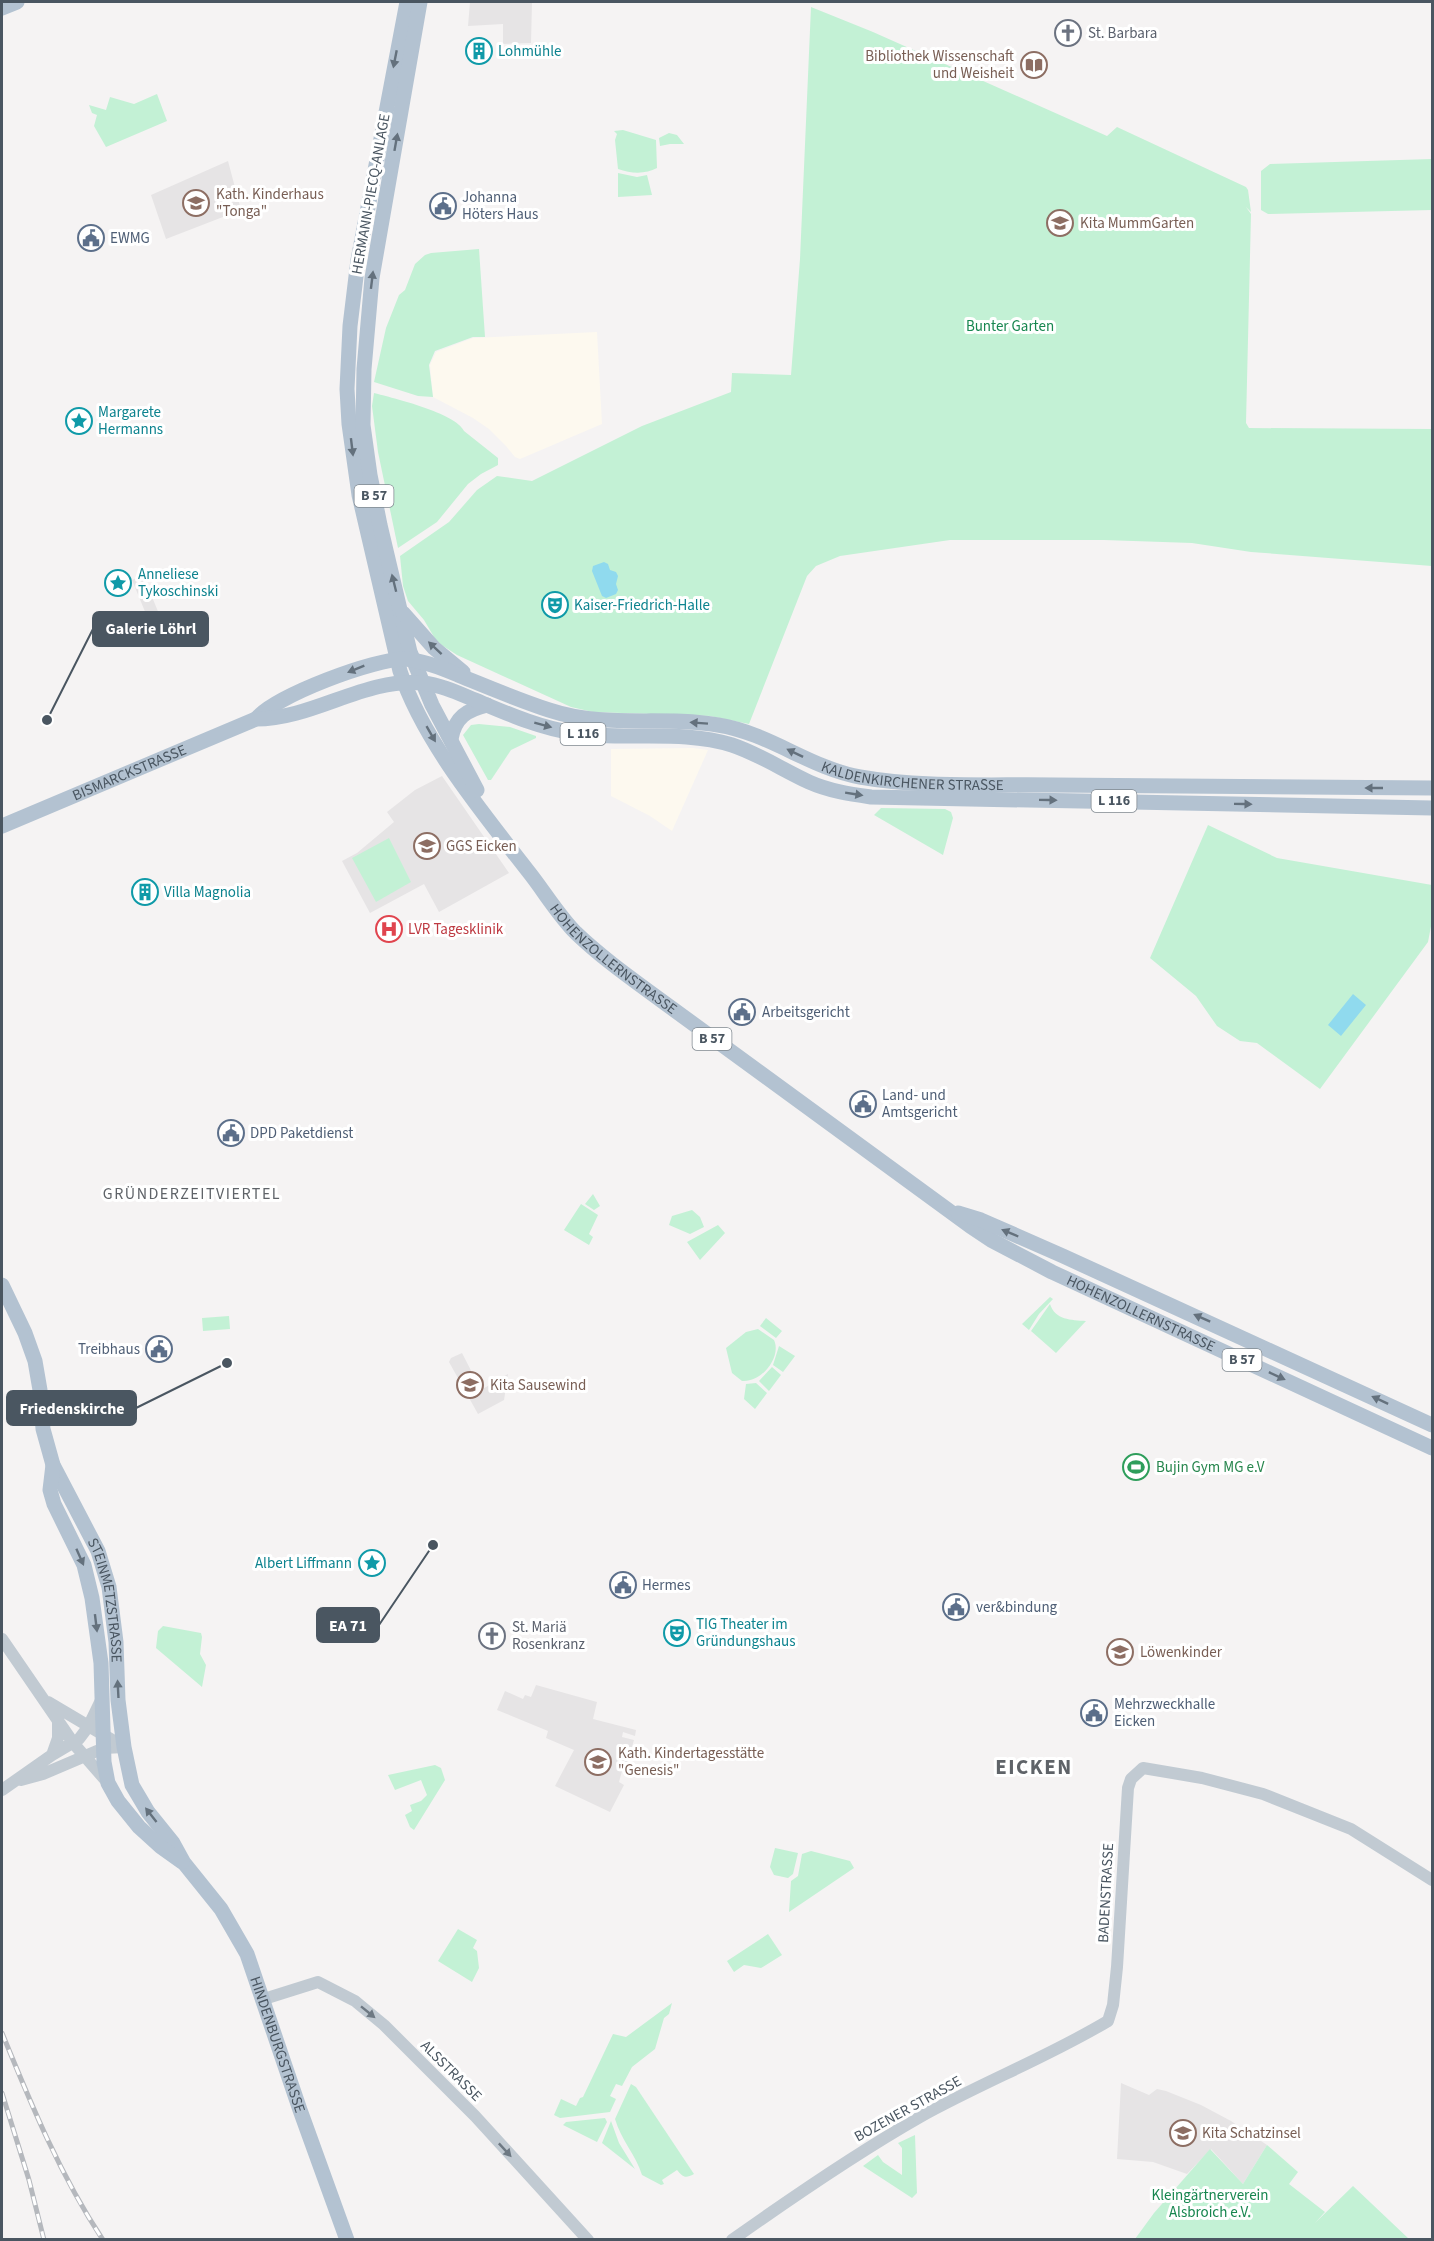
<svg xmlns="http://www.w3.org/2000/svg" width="1434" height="2241" font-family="'Source Sans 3',sans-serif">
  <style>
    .commercial { fill: #fdf9ef }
    .education { fill: #e6e4e5 }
    .green { fill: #c3f1d5 }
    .water { fill: #90daee }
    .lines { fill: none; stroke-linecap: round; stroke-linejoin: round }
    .minor { stroke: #c1cad2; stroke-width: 12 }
    .major { stroke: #b3c2d1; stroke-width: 15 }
    .rail-casing { stroke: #b5b8bd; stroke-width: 5 }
    .rail { stroke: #fff; stroke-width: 3; stroke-dasharray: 9; stroke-linecap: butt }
    .oneway { fill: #64717d }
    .oneway2 { fill: #6e7983 }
    .labels { text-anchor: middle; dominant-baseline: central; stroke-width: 6; stroke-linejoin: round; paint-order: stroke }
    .shield { fill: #fff; stroke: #808990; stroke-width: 1.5 }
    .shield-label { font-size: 14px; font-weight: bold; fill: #4a5661 }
    .worship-label { font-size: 15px; fill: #5b616d; stroke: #fff; text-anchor: start }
    .culture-label { font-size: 15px; fill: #0d838f; stroke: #fff; text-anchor: start }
    .education-label { font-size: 15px; fill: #785e54; stroke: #fff; text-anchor: start }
    .street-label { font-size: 15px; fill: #4a5661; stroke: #fff }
    .service-label { font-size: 15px; fill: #4e5e75; stroke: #fff; text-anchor: start }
    .park-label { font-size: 15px; fill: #17864f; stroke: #fff }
    .health-label { font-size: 15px; fill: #be3a42; stroke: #fff; text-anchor: start }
    .leisure-label { font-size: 15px; fill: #27864d; stroke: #fff; text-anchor: start }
    .neighbourhood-label { font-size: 16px; letter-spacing: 1.5px; fill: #5f6368; stroke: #fff }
    .district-label { font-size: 21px; font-weight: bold; letter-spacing: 1.5px; fill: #5f6368; stroke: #fff }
    .leader { fill: none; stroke: #4a5661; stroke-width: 2 }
    .callout-dot { fill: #4a5661; stroke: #fff; stroke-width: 2 }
    .callout { fill: #4a5661; stroke: #4a5661; stroke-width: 2 }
    .callout-label { font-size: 16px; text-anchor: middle; font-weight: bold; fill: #fff }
  </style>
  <rect width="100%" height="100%" fill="#f5f3f3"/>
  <path class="commercial" d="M597,332l5,92 -82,35 -5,-2 -9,-11 -17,-17 -16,-11 -40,-21 -3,-32 6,-13 37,-14z
    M693,748l15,2 -36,81 -22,-15 -39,-20v-47z"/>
  <path class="education" d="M470,2h62l-1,41 -28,1v-20l-35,2z
    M228,161l13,49 -75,29 -15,-44z
    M143,575l21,51 -11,5 -21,-51z
    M442,776l67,97 -70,39 -15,-28 -54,29 -28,-52 15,-8 37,-31 -7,-10 28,-22z
    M462,1353l19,37 27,-16 -4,26 -26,14 -29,-52 2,-4z
    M536,1685l61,17 -4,17 43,11 -1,6 -12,-4 -1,5 12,3 -9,31h-3l-3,11 5,3 -14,27 -55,-26 19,-36 -28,-12 2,-7 -51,-21 8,-19 18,8 2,-4 6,2z
    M1121,2083l28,12 8,-6 9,2 35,14 30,16 36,24 -24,39 -32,-35 -24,25 -34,-12 -36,-3z"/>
  <path class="green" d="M811,7l62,25 234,104 10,-9 129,60 2,3 3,22 -5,-5 5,7 -5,209 3,5 183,1v137l-181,-14 -59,-9 -88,-3h-154l-110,16 -24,10 -9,10 -58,148 -39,-8 -117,-4 -22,-5 -114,-52 -20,-13 -13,-22 -16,-19 -5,-15 -3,-30 49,-34 28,-32 20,-14 35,5 110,-55 89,-34 1,-19 59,2 9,-116z
    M157,94l10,27 -61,26 -12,-21 3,-11 -5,-2 -3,-8 17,5 4,-13 24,7z
    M623,130l33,10 1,28c-11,6 -25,6 -39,1l-3,-29 2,-6 -3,-3z
    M669,133l8,2 7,9h-14l-10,2 -1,-8z
    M1432,159v51l-164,4 -7,-4v-39l9,-7z
    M618,173l19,4 10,-2 5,20 -34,2z
    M479,249l6,88h-12l-38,14 -6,14 4,32 -15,-1 -44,-14 12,-54 13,-33 6,-5 10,-26 10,-9 6,-2z
    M374,393c19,5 82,20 90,38l34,27v7l-17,9 -13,10 -31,38 -39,26 -20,-96 -6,-46z
    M479,724l31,3 26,9v2l-25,12 -20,30h-3l-25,-45 8,-10z
    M881,808l64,1 6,3 2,6 -10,37 -69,-40z
    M1208,825l69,33 155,27v36l-4,21 -108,147 -63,-46 -17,-2 -23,-15 -21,-30 -46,-38z
    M389,838l22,44 -35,20 -24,-44z
    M593,1194l7,12 -6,4 -9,-6z
    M581,1204l17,11 -9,19 4,3 -4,8 -25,-15z
    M692,1210l8,7 4,10 -14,7 -21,-9 3,-9z
    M718,1225l7,8 -25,27 -13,-18z
    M1050,1297l3,2 -14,15 -10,16 -7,-6z
    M1050,1304c5,16 21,16 36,17l-30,32 -25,-22z
    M229,1316l1,13 -27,2 -1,-13z
    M766,1318l16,13 -6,7 -16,-12z
    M758,1329l16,11c8,17 -13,43 -32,41l-10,-8 -6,-25 20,-16z
    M779,1346l16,10 -12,16 -10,-7z
    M772,1367l9,8 -12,16 -10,-10z
    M756,1383l11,10 -12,16 -11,-10 2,-15z
    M163,1626l38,7 1,4 -2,17 6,11 -4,22 -46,-39 2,-17z
    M435,1765l6,3 4,12 -31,50 -4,-3 -5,-12 7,-4 -2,-6 11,-4 6,-6 -6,-15 -26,10 -7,-15z
    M775,1848l23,5 -5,21 -5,4 -14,-3 -4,-8z
    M811,1851l39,10 4,7 -65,44 2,-31 7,-5 4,-22z
    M458,1929l19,11 -4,8 4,3 2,17 -7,14 -34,-21z
    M768,1934l14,21 -21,13 -17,-3 -10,7 -7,-11z
    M672,2003l-3,11 -5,4 -9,31 -23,18 -10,19 -6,-2 -6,12 6,3 -6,13 -50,6 -6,-3 7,-16 15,7 4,-8 3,-1 30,-63 13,3z
    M631,2084l5,3 58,87c-9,5 -11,3 -17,-4l-15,10 2,4 -3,1 -19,-10c-6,-20 -21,-35 -27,-56z
    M605,2118l2,4 -10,20 -34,-17 3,-3z
    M611,2121l8,22 16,26 -33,-26z
    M915,2135l2,58 -5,5 -49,-32 15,-11 5,7 19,13v-27l-4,-5z
    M1267,2145l31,27 -9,12 36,28 -10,11 38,-37 56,53h-274l19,-26 56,-64 33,35z"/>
  <path class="water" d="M604,562l4,2 2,6 6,2 2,4 -2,8 2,6 -2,4 -10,4 -4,-2 -10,-25 1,-5z
    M1353,994l13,11 -25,31 -13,-11z"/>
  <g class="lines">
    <path class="minor" d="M2,1639l72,105 34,39
      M48,1702l76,45
      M52,1755l6,-17v-17
      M21,1780l22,-6 61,-26 20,-1
      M2,1790l50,-35 27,-16 9,-12 14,-29
      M264,1999l54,-17 37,19 29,24 91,91 113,124
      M732,2240c62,-44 123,-86 188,-123 61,-34 128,-60 188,-96l5,-16 4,-38 11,-179 3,-9 12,-11 59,10 61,16 88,35 81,51"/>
    <g class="major">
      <path id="s1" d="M407,2l-49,258 -8,66 -3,63 2,35 10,71 41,176c23,70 83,142 128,200 16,20 30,44 48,62 23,22 49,41 75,60l319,233 21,14 61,32 380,176"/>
      <path d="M420,2l-48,276 -8,91 -1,56 7,50 10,50 30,127 22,53 45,85"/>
      <path d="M2,8l15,-6"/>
      <path d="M403,613l31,35 29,24"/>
      <path id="s2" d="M256,719c19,-23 119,-61 150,-60 18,2 36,9 52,16 30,12 60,25 91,35 57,19 112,5 169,15 51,8 92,43 142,52 61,11 133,7 195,8 126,2 252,3 377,3"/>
      <path d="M451,739c4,-22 16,-29 36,-34"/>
      <path id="s3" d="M2,826l254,-107c58,0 109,-42 167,-36 18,2 35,10 52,17 31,13 64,28 99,33 52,8 107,-4 158,12 27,9 51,25 77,37 20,9 41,12 62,15l561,11"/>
      <path d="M958,1213l23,7 82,36 369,169"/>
      <path id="s4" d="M2,1285l23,48 10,28 5,29 3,39 10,36 45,86 11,36 7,55 2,58 6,47 8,38 16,27 25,31 11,20 37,46 26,45 53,156 47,130"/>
      <path d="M53,1465l-3,25 4,14 30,61 8,33 9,65 3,99 4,21 10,18 21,26 22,20 21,15"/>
    </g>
    <defs>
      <path id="rail" d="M2,2033c29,71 58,142 101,207
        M2,2093l27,87 15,60"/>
    </defs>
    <use href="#rail" class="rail-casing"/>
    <use href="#rail" class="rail"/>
  </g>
  <defs><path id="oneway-solid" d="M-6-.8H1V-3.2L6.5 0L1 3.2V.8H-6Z" transform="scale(1.5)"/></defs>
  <g class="oneway">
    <use href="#oneway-solid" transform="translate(395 59) rotate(101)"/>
    <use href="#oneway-solid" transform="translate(396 142) rotate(-80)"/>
    <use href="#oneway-solid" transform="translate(372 280) rotate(-83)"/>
    <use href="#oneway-solid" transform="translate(352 447) rotate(83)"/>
    <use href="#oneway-solid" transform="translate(394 583) rotate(-104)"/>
    <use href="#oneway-solid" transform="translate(435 648) rotate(-137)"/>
    <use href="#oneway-solid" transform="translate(356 669) rotate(158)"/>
    <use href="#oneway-solid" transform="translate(699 723) rotate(-176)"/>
    <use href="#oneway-solid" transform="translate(543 725) rotate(15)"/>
    <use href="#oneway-solid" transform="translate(431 734) rotate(60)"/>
    <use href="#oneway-solid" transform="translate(795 753) rotate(-154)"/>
    <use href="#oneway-solid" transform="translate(1374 788) rotate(-180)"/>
    <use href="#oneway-solid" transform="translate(854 794) rotate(9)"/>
    <use href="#oneway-solid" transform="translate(1048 800) rotate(1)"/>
    <use href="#oneway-solid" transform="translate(1243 804) rotate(1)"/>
    <use href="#oneway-solid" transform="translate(1010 1233) rotate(-157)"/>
    <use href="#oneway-solid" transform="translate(1202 1318) rotate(-156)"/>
    <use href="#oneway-solid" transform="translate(1277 1376) rotate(25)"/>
    <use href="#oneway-solid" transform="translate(1380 1400) rotate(-155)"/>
    <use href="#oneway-solid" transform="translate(80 1557) rotate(66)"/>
    <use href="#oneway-solid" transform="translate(96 1623) rotate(83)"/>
    <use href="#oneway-solid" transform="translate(118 1689) rotate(-93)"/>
    <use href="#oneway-solid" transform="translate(151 1815) rotate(-128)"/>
  </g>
  <g class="oneway2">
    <use href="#oneway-solid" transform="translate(368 2012) rotate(39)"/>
    <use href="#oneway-solid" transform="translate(505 2150) rotate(47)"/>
  </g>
  <defs>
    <symbol id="church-ring" viewBox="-11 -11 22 22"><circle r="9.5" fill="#fff" stroke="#6b7280" stroke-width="1.5"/><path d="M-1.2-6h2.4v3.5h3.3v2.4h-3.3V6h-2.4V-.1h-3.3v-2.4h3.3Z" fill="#6b7280"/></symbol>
    <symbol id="building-ring" viewBox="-11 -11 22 22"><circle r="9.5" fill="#fff" stroke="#0f9aa8" stroke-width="1.5"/><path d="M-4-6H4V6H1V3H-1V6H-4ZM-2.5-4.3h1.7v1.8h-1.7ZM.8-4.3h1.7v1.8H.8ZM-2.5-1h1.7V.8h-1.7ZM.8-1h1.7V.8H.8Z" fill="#0f9aa8"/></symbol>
    <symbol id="library-ring" viewBox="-11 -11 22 22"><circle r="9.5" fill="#fff" stroke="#8d6e63" stroke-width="1.5"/><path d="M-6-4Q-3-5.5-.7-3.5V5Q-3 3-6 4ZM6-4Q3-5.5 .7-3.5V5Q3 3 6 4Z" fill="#8d6e63"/></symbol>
    <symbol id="school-ring" viewBox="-11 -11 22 22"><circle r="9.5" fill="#fff" stroke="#8d6e63" stroke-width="1.5"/><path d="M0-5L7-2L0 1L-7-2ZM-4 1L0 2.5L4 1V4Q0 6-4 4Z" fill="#8d6e63"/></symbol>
    <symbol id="civic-ring" viewBox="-11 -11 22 22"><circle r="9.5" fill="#fff" stroke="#5c6f8a" stroke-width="1.5"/><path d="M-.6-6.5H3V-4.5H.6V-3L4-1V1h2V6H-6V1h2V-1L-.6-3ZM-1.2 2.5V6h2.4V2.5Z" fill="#5c6f8a"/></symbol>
    <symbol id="sight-ring" viewBox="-11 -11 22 22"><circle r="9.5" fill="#fff" stroke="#0f9aa8" stroke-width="1.5"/><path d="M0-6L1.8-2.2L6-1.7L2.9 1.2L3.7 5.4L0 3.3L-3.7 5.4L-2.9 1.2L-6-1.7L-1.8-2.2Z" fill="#0f9aa8"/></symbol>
    <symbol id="theatre-ring" viewBox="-11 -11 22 22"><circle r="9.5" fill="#fff" stroke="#0f9aa8" stroke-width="1.5"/><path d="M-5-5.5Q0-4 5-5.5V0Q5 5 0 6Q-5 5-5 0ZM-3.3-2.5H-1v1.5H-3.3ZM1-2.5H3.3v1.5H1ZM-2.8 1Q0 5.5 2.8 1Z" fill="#0f9aa8"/></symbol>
    <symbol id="hospital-ring" viewBox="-11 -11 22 22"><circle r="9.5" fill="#fff" stroke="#e0444e" stroke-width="1.5"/><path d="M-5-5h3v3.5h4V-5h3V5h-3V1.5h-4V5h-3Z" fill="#e0444e"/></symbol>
    <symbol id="stadium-ring" viewBox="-11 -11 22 22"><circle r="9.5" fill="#fff" stroke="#2e9e5b" stroke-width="1.5"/><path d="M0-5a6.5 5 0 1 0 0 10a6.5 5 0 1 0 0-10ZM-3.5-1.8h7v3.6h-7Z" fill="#2e9e5b"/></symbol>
  </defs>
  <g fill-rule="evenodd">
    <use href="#church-ring" x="1053" y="18" width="30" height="30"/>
    <use href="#building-ring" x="464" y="36" width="30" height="30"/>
    <use href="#library-ring" x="1019" y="50" width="30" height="30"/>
    <use href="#school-ring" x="181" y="188" width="30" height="30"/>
    <use href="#civic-ring" x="428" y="191" width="30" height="30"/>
    <use href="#school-ring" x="1045" y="208" width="30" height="30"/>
    <use href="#civic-ring" x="76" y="223" width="30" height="30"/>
    <use href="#sight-ring" x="64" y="406" width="30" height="30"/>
    <use href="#sight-ring" x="103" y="568" width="30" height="30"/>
    <use href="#theatre-ring" x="540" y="590" width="30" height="30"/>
    <use href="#school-ring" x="412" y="831" width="30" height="30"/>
    <use href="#building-ring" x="130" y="877" width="30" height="30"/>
    <use href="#hospital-ring" x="374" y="914" width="30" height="30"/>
    <use href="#civic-ring" x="727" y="997" width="30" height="30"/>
    <use href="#civic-ring" x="848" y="1089" width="30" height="30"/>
    <use href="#civic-ring" x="216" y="1118" width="30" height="30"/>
    <use href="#civic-ring" x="144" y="1334" width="30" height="30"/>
    <use href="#school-ring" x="455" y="1370" width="30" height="30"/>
    <use href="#stadium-ring" x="1121" y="1452" width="30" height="30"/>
    <use href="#sight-ring" x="357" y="1548" width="30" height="30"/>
    <use href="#civic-ring" x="608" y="1570" width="30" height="30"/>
    <use href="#civic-ring" x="941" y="1592" width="30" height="30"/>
    <use href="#theatre-ring" x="662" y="1618" width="30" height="30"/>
    <use href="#church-ring" x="477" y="1621" width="30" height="30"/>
    <use href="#school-ring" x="1105" y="1637" width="30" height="30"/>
    <use href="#civic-ring" x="1079" y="1698" width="30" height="30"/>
    <use href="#school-ring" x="583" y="1747" width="30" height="30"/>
    <use href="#school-ring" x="1168" y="2118" width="30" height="30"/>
  </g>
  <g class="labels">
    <g class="shield">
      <rect x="354.5" y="485" width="39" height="22" rx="4.5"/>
      <rect x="560.5" y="723" width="45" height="22" rx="4.5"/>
      <rect x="1091.5" y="790" width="45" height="22" rx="4.5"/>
      <rect x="692.5" y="1028" width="39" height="22" rx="4.5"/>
      <rect x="1222.5" y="1349" width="39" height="22" rx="4.5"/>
    </g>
    <g class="shield-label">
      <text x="374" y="496">B 57</text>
      <text x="583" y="734">L 116</text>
      <text x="1114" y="801">L 116</text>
      <text x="712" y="1039">B 57</text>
      <text x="1242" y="1360">B 57</text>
    </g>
    <g class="worship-label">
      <text x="1088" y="33">St. Barbara</text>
      <text x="512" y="1627">St. Mariä<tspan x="512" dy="17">Rosenkranz</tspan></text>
    </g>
    <g class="culture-label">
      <text x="498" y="51">Lohmühle</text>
      <text x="98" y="412">Margarete<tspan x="98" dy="17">Hermanns</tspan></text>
      <text x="138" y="574">Anneliese<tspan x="138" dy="17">Tykoschinski</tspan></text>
      <text x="574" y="605">Kaiser-Friedrich-Halle</text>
      <text x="164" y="892">Villa Magnolia</text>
      <text x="352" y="1563" text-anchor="end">Albert Liffmann</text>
      <text x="696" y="1624">TIG Theater im<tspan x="696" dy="17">Gründungshaus</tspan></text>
    </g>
    <g class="education-label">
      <text x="1014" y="56" text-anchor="end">Bibliothek Wissenschaft<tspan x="1014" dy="17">und Weisheit</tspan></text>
      <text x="216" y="194">Kath. Kinderhaus<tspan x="216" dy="17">"Tonga"</tspan></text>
      <text x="1080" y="223">Kita MummGarten</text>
      <text x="446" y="846">GGS Eicken</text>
      <text x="490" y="1385">Kita Sausewind</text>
      <text x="1140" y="1652">Löwenkinder</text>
      <text x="618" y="1753">Kath. Kindertagesstätte<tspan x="618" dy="17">"Genesis"</tspan></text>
      <text x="1202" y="2133">Kita Schatzinsel</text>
    </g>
    <g class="street-label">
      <text transform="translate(371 194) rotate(-80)">HERMANN-PIECQ-ANLAGE</text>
      <text stroke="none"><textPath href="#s3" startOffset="138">BISMARCKSTRASSE</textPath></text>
      <text stroke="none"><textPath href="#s2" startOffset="690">KALDENKIRCHENER STRASSE</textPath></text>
      <text stroke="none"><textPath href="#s1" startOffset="1042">HOHENZOLLERNSTRASSE</textPath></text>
      <text stroke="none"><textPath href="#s1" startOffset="1680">HOHENZOLLERNSTRASSE</textPath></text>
      <text stroke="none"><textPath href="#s4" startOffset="336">STEINMETZSTRASSE</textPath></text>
      <text transform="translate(1106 1893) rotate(-87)">BADENSTRASSE</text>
      <text stroke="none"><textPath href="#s4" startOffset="824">HINDENBURGSTRASSE</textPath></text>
      <text transform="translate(451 2071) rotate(45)">ALSSTRASSE</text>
      <text transform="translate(908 2109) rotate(-29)">BOZENER STRASSE</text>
    </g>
    <g class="service-label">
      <text x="462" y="197">Johanna<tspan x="462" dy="17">Höters Haus</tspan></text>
      <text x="110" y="238">EWMG</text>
      <text x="762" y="1012">Arbeitsgericht</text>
      <text x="882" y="1095">Land- und<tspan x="882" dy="17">Amtsgericht</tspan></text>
      <text x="250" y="1133">DPD Paketdienst</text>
      <text x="140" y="1349" text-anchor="end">Treibhaus</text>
      <text x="642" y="1585">Hermes</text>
      <text x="976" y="1607">ver&amp;bindung</text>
      <text x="1114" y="1704">Mehrzweckhalle<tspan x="1114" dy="17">Eicken</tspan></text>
    </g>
    <g class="park-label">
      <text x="1010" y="326">Bunter Garten</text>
      <text x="1210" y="2195">Kleingärtnerverein<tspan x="1210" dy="17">Alsbroich e.V.</tspan></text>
    </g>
    <g class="health-label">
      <text x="408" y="929">LVR Tagesklinik</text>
    </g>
    <g class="leisure-label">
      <text x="1156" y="1467">Bujin Gym MG e.V</text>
    </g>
    <g class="neighbourhood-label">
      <text x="192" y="1194">GRÜNDERZEITVIERTEL</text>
    </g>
    <g class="district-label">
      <text x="1034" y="1767">EICKEN</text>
    </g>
  </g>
  <path class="leader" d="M47 720L93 629M227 1363L136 1408M433 1545L379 1625"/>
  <g class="callout-dot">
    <circle cx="47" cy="720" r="6"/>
    <circle cx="227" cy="1363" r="6"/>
    <circle cx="433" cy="1545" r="6"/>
  </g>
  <g class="callout">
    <rect x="93" y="612" width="115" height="34" rx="6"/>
    <rect x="7" y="1391" width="129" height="34" rx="6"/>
    <rect x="317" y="1608" width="62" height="34" rx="6"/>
  </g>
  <g class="callout-label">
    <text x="151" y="634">Galerie Löhrl</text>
    <text x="72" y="1414">Friedenskirche</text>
    <text x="348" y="1631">EA 71</text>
  </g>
  <rect width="1434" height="2241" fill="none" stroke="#4a5661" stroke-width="6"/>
</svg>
